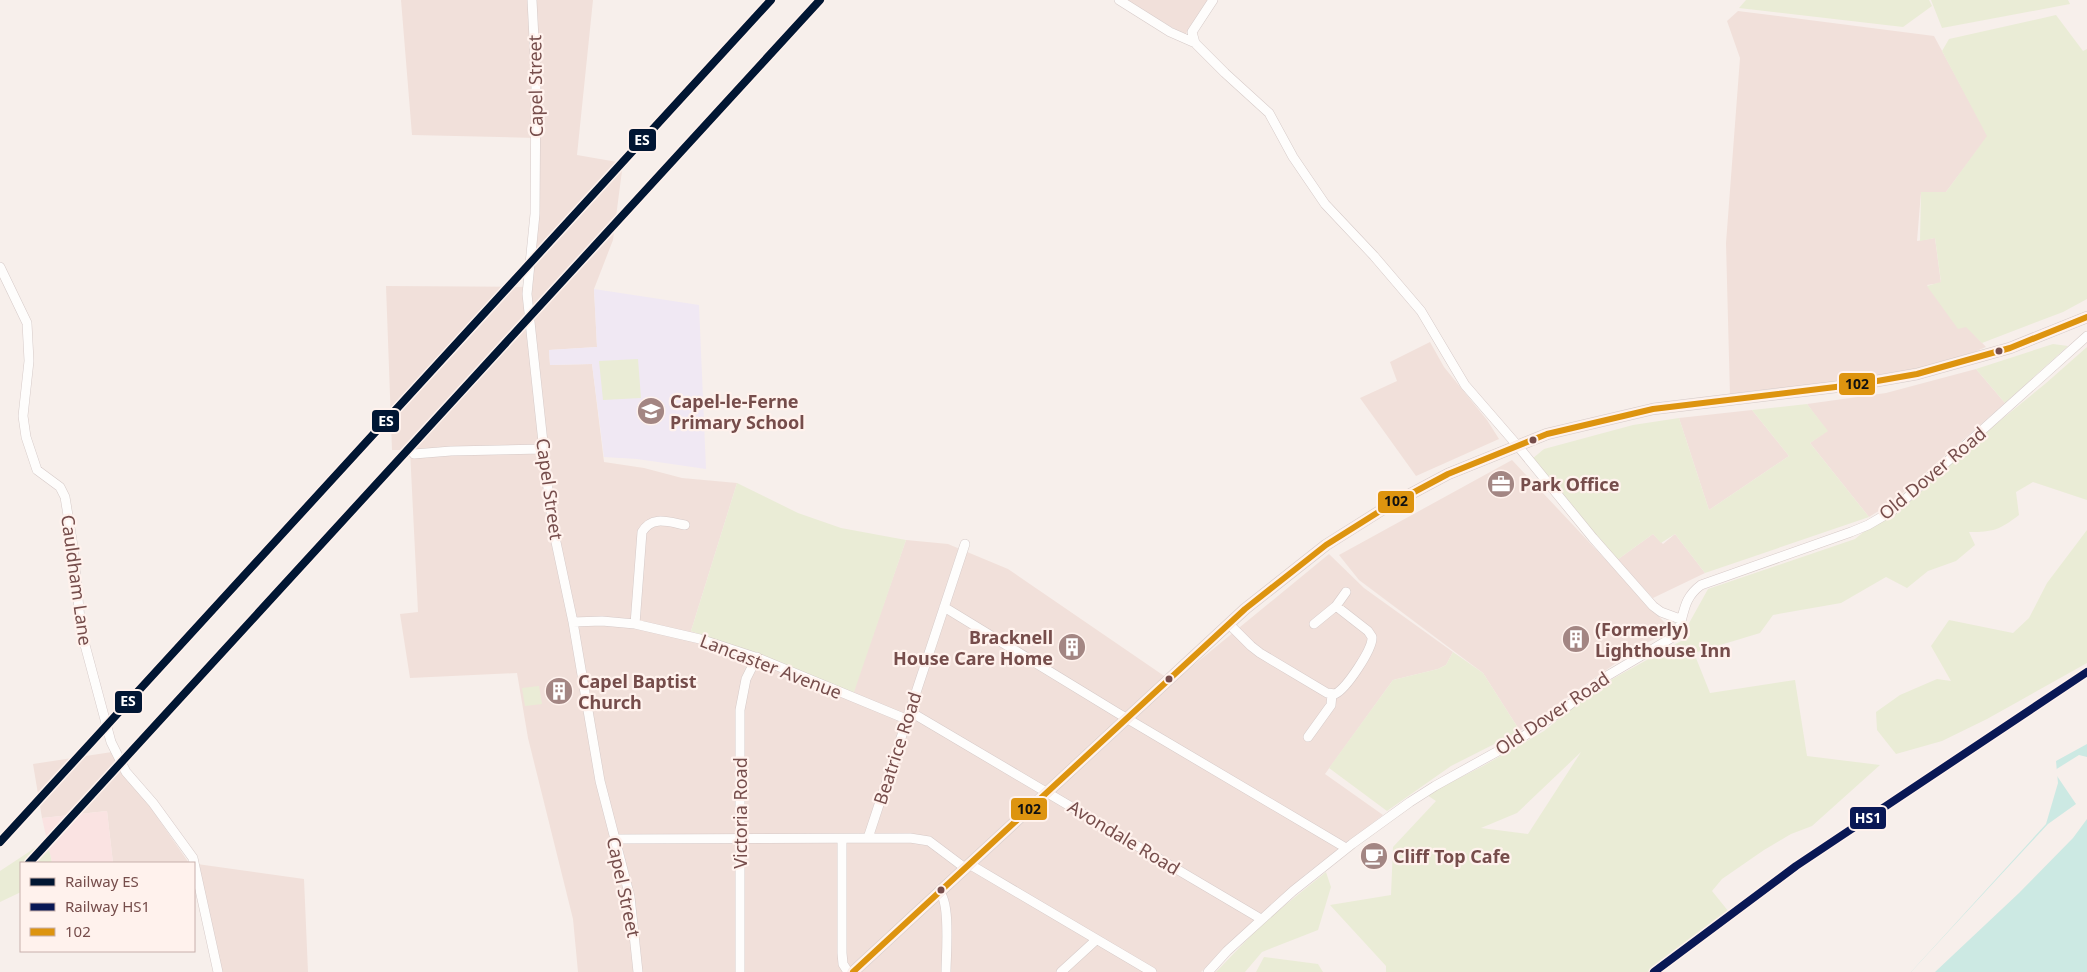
<svg xmlns="http://www.w3.org/2000/svg" width="2087" height="972" font-family="'Noto Sans',sans-serif">
  <style>
    .residential { fill: #f1e0da }
    .commercial { fill: #fae3e2 }
    .education { fill: #f0e8f3 }
    .green { fill: #eaecd6; fill-rule: evenodd }
    .water { fill: #cce9e3 }
    .pier { fill: #f7efeb }
    .lines { fill: none; stroke-linecap: round; stroke-linejoin: round }
    .minor-casing { stroke: #d6cac8; stroke-width: 10 }
    .major-casing { stroke: #d8ccca; stroke-width: 12 }
    .minor { stroke: #fefdfc; stroke-width: 9 }
    .major { stroke: #f2eae6; stroke-width: 11 }
    .bus-1-casing { stroke: #fff2ed; stroke-width: 10 }
    .bus-1 { stroke: #dd940f; stroke-width: 6 }
    .rail-1-casing { stroke: #fff2ed; stroke-width: 11 }
    .rail-2-casing { stroke: #fff2ed; stroke-width: 11 }
    .rail-1 { stroke: #011633; stroke-width: 8 }
    .rail-2 { stroke: #091855; stroke-width: 8 }
    .bus-dot { fill: #764d4b; stroke: #fff2ed; stroke-width: 2 }
    .labels { text-anchor: middle; dominant-baseline: central; stroke-width: 4.5; stroke-linejoin: round; paint-order: stroke }
    .street-label { font-size: 18px; fill: #764d4b; stroke: #fff2ed }
    .poi-label { font-size: 18px; font-weight: bold; fill: #764d4b; stroke: #fff2ed; text-anchor: start }
    .line-badge { stroke: #fff2ed; stroke-width: 2 }
    .badge-label { font-size: 14px; text-anchor: middle; font-weight: bold; fill: #fff }
    .pale-badge-label { font-size: 14px; text-anchor: middle; font-weight: bold; fill: #111 }
  </style>
  <rect width="100%" height="100%" fill="#f7efeb"/>
  <path class="residential" d="M401,0h192l-16,155 46,8 -10,77 -19,49 3,58 -48,3 1,15 42,-1 12,98 40,6 38,10 55,5 -46,148 161,64 54,-155 42,4 60,25 165,113 156,-128 35,34 89,64 -7,13 -8,4 -45,11 -68,94 58,41 -77,59 -52,46 -53,52h-623l-5,-53 -45,-181 -11,-65 -107,5 -10,-64 18,-2 -8,-162h-18l-6,-164 145,1 5,-149 -124,-3z
    M1126,0h83l-24,35z
    M1738,11l196,25 54,100 -42,56h-25l-4,49 18,-3 6,45 -14,2 59,62 -28,12 -80,18 -148,19 -4,-153 14,-185 -13,-37z
    M1430,342l14,25 43,53 12,19 -83,37 -56,-78 37,-17 -7,-19z
    M1976,369l29,34 -115,101 -21,13 -59,-74 17,-12 -20,-27 79,-11z
    M1752,410l37,46 -80,54 -30,-92z
    M1512,460l154,164 -1,10 -25,12 -120,85 -37,-58 -124,-93 -20,-25z
    M1653,534l10,10 12,-10 30,39 -52,25 -36,-38z
    M112,752l77,111h-76l-6,-52 -65,7 -9,-54z
    M197,864l107,15 4,93h-86z"/>
  <path class="commercial" d="M107,811l6,52h-61l-10,-45z"/>
  <path class="education" d="M594,289l105,16 7,164 -69,-10 -33,-2 -12,-93 -42,1 -1,-15 48,-3z"/>
  <path class="green" d="M1746,0h183l3,6 -29,21 -164,-19z
    M1931,0h137l2,4 -128,24z
    M2056,15l27,36 4,-2v250l-24,13 -81,31 -16,-16 -8,2 -31,-43 14,-4 -6,-44 -15,3 1,-49h25l41,-56 -45,-85 7,-12z
    M2053,344l15,2 -63,57 -29,-34z
    M2087,347v153l-54,-18 -17,10 3,23c-20,15 -25,17 -50,17l6,13 -19,16 -28,10 -21,17 -21,-11 -45,26 -68,12 -13,18 -66,20 16,40 85,-13 12,76 73,9 -68,61 -21,8 -27,16 -42,29 -10,12 17,21 -81,60h-262v-6l-56,-61 61,-10 2,-48 43,-46 -9,-6 3,-2 53,-27 61,-35 54,-44 92,-51 -2,-11 20,-36 147,-50 190,-155zM1581,752l-53,82 -47,-6 36,-15z
    M638,359l3,39 -38,2 -4,-39z
    M1807,404l21,27 -18,12 59,74 -164,56 -30,-39 -14,9 -8,-9 -36,26 -85,-101 12,-10 89,-24 46,-7 30,92 80,-54 -37,-46z
    M737,483l61,30 43,15 65,12 -53,155 -162,-64z
    M2087,530v133l-100,56 -45,22 -46,13 -19,-24 -1,-18 24,-17 37,-16 14,2 -20,-35 18,-26 64,13 16,-15 18,-35z
    M1453,652l30,21 37,58 -69,35 -64,45 -58,-43 64,-88 45,-11 8,-4z
    M539,686l3,18 -17,2 -3,-18z
    M47,840l5,23h-31v29l-21,10v-31z
    M1326,872l5,15 -13,43 -56,22 -17,20h-29l48,-50z
    M1264,957l54,7 5,8h-67z"/>
  <path class="water" d="M2087,744v228h-176l135,-148 12,-41 -2,-22z"/>
  <path class="pier" d="M2079,755l8,2v62l-14,19 -54,55 -84,79h-24l137,-148 28,-20 -21,-31v-3z"/>
  <g class="lines">
    <defs>
      <path id="minor" d="M532,0l4,78 -1,136 -8,80 21,195 5,39 20,94 27,159 30,116 8,75
        M1119,0l51,32 25,11 30,30 44,40 24,44 32,47 49,52 47,55 44,74 52,60 76,93 60,68 8,6 19,7
        M1195,43l-3,-11 21,-32
        M0,267l27,56 2,38 -6,55 3,21 11,33 23,17 5,10 8,49 8,84 30,112 15,30 27,31 40,55 25,114
        M414,454l37,-3 92,-2
        M1336,606l10,-14
        M944,607l172,105 230,136
        M573,622l29,-1 33,3 65,15 58,19 148,61
        M635,624l7,-92c10,-17 27,-10 43,-7
        M1229,624l22,22 9,7 67,40 8,1c11,-5 38,-45 37,-57l-4,-6 -32,-25 -22,18
        M909,711l352,208
        M1308,737l23,-32 1,-11
        M868,838l97,-294
        M615,839l295,-1 19,3 36,27
        M842,839v114l1,11 5,8
        M969,864l183,108
        M939,892c12,9 7,64 7,80
        M740,972v-262l6,-31 11,-22
        M1061,972l35,-32
        M1208,972l19,-21 66,-60 59,-47 58,-42 25,-16 83,-46 46,-31 43,-33 66,-39c14,-16 5,-35 28,-52l150,-53 17,-7 24,-14 195,-175"/>
      <path id="major" d="M853,972l392,-363 81,-64 62,-39 60,-32 99,-40 106,-25 207,-25 57,-10 93,-26 77,-31"/>
    </defs>
    <use href="#minor" class="minor-casing"/>
    <use href="#major" class="major-casing"/>
    <use href="#minor" class="minor"/>
    <use href="#major" class="major"/>
    <defs>
      <path id="bus-1" d="M853,972l392,-363 81,-64 62,-39 60,-32 99,-40 106,-25 207,-25 57,-10 93,-26 77,-31"/>
    </defs>
    <use href="#bus-1" class="bus-1-casing"/>
    <use href="#bus-1" class="bus-1"/>
    <defs>
      <path id="rail-1" d="M0,842l771,-842
        M29,863l791,-863"/>
      <path id="rail-2" d="M1654,972l142,-106 291,-194"/>
    </defs>
    <use href="#rail-1" class="rail-1-casing"/>
    <use href="#rail-2" class="rail-2-casing"/>
    <use href="#rail-1" class="rail-1"/>
    <use href="#rail-2" class="rail-2"/>
  </g>
  <defs>
    <symbol id="school-disc" viewBox="-11 -11 22 22"><circle r="9.5" fill="#a38683" stroke="#fff2ed"/><path d="M0-5L7-2L0 1L-7-2ZM-4 1L0 2.5L4 1V4Q0 6-4 4Z" fill="#fff"/></symbol>
    <symbol id="office-disc" viewBox="-11 -11 22 22"><circle r="9.5" fill="#a38683" stroke="#fff2ed"/><path d="M-6-3h4V-5.5h4V-3h4V5H-6ZM-1-4.5V-3h2v-1.5ZM-6 0V1H6V0Z" fill="#fff"/></symbol>
    <symbol id="building-disc" viewBox="-11 -11 22 22"><circle r="9.5" fill="#a38683" stroke="#fff2ed"/><path d="M-4-6H4V6H1V3H-1V6H-4ZM-2.5-4.3h1.7v1.8h-1.7ZM.8-4.3h1.7v1.8H.8ZM-2.5-1h1.7V.8h-1.7ZM.8-1h1.7V.8H.8Z" fill="#fff"/></symbol>
    <symbol id="cafe-disc" viewBox="-11 -11 22 22"><circle r="9.5" fill="#a38683" stroke="#fff2ed"/><path d="M-5.5-4.5H6V0H3Q3 3.5 0 3.5H-2.5Q-5.5 3.5-5.5 0ZM3-3.2v2h1.7v-2ZM-6 4.5H4V6H-6Z" fill="#fff"/></symbol>
  </defs>
  <g fill-rule="evenodd">
    <use href="#school-disc" x="635" y="395" width="32" height="32"/>
    <use href="#office-disc" x="1485" y="468" width="32" height="32"/>
    <use href="#building-disc" x="1560" y="623" width="32" height="32"/>
    <use href="#building-disc" x="1056" y="631" width="32" height="32"/>
    <use href="#building-disc" x="543" y="675" width="32" height="32"/>
    <use href="#cafe-disc" x="1358" y="840" width="32" height="32"/>
  </g>
  <g class="bus-dot">
    <circle cx="1999" cy="351" r="4.5"/>
    <circle cx="1533" cy="440" r="4.5"/>
    <circle cx="1169" cy="679" r="4.5"/>
    <circle cx="941" cy="890" r="4.5"/>
  </g>
  <g class="labels">
    <g class="street-label">
      <text transform="translate(535 86) rotate(-91)">Capel Street</text>
      <text transform="translate(1932 473) rotate(-40)">Old Dover Road</text>
      <text transform="translate(550 489) rotate(82)">Capel Street</text>
      <text transform="translate(77 580) rotate(82)">Cauldham Lane</text>
      <text transform="translate(771 666) rotate(21)">Lancaster Avenue</text>
      <text transform="translate(1552 713) rotate(-34)">Old Dover Road</text>
      <text transform="translate(897 748) rotate(-72)">Beatrice Road</text>
      <text transform="translate(740 813) rotate(-90)">Victoria Road</text>
      <text transform="translate(1124 837) rotate(31)">Avondale Road</text>
      <text transform="translate(624 887) rotate(78)">Capel Street</text>
    </g>
    <g class="poi-label">
      <text x="670" y="401">Capel-le-Ferne<tspan x="670" dy="21">Primary School</tspan></text>
      <text x="1520" y="484">Park Office</text>
      <text x="1595" y="629">(Formerly)<tspan x="1595" dy="21">Lighthouse Inn</tspan></text>
      <text x="1053" y="637" text-anchor="end">Bracknell<tspan x="1053" dy="21">House Care Home</tspan></text>
      <text x="578" y="681">Capel Baptist<tspan x="578" dy="21">Church</tspan></text>
      <text x="1393" y="856">Cliff Top Cafe</text>
    </g>
  </g>
  <g class="line-badge">
    <rect x="628" y="128" width="29" height="24" rx="5" fill="#011633"/>
    <rect x="1838" y="372" width="38" height="24" rx="5" fill="#dd940f"/>
    <rect x="371" y="409" width="29" height="24" rx="5" fill="#011633"/>
    <rect x="1377" y="490" width="38" height="24" rx="5" fill="#dd940f"/>
    <rect x="114" y="690" width="29" height="24" rx="5" fill="#011633"/>
    <rect x="1010" y="797" width="38" height="24" rx="5" fill="#dd940f"/>
    <rect x="1849" y="806" width="38" height="24" rx="5" fill="#091855"/>
  </g>
  <g class="badge-label">
    <text x="642" y="145">ES</text>
    <text x="386" y="426">ES</text>
    <text x="128" y="706">ES</text>
    <text x="1868" y="823">HS1</text>
  </g>
  <g class="pale-badge-label">
    <text x="1857" y="389">102</text>
    <text x="1396" y="506">102</text>
    <text x="1029" y="814">102</text>
  </g>
  <rect x="20" y="862" width="175" height="90" fill="#fff2ed" stroke="#c8b0ac"/>
  <rect x="30" y="878" width="25" height="8" fill="#011633" stroke="#c8b0ac"/>
  <text x="65" y="887" font-size="15" fill="#764d4b">Railway ES</text>
  <rect x="30" y="903" width="25" height="8" fill="#091855" stroke="#c8b0ac"/>
  <text x="65" y="912" font-size="15" fill="#764d4b">Railway HS1</text>
  <rect x="30" y="928" width="25" height="8" fill="#dd940f" stroke="#c8b0ac"/>
  <text x="65" y="937" font-size="15" fill="#764d4b">102</text>
</svg>
